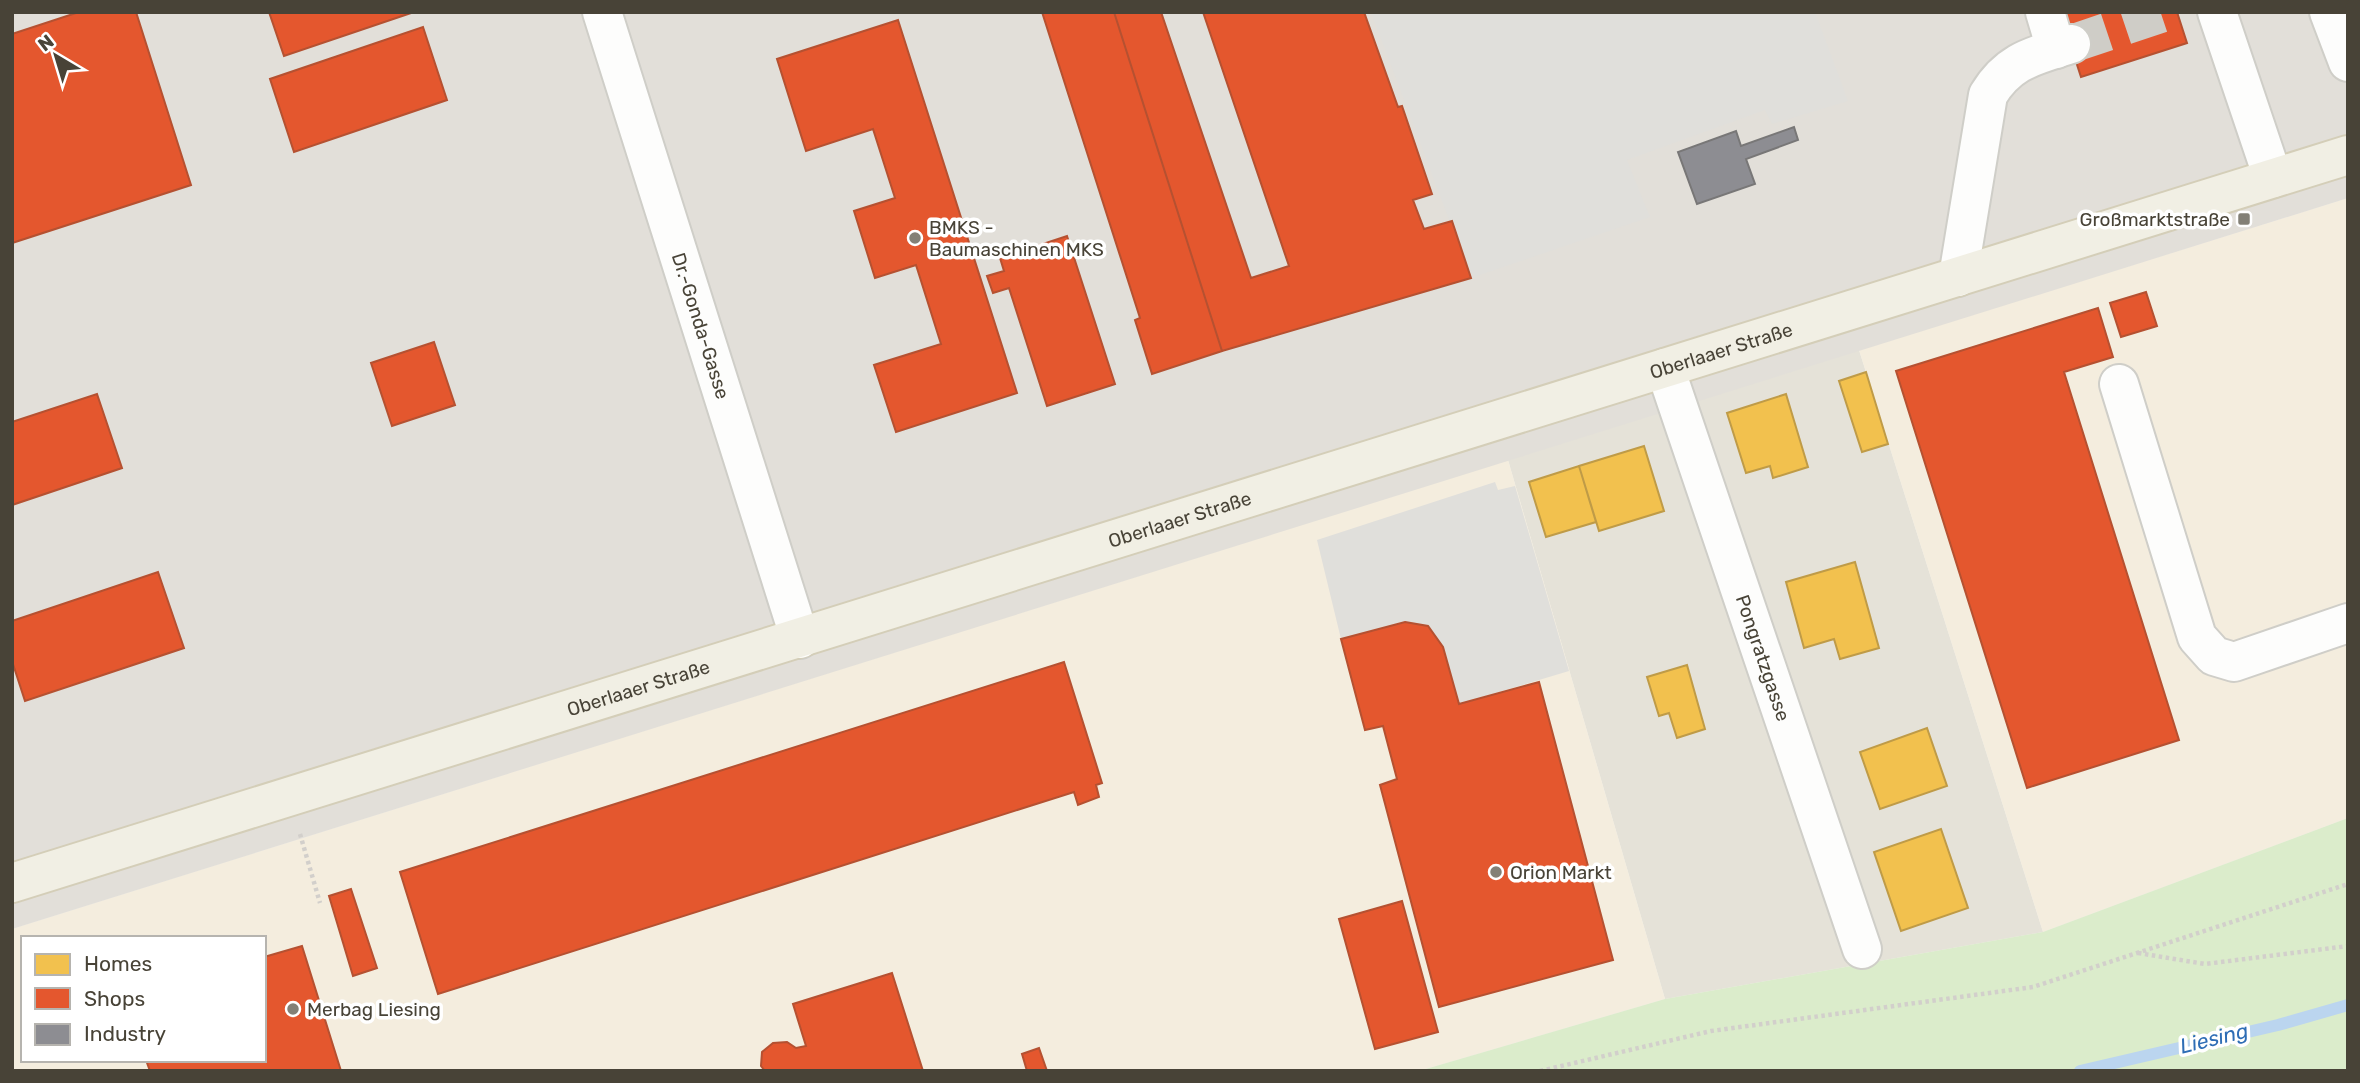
<svg xmlns="http://www.w3.org/2000/svg" width="2360" height="1083" font-family="Rubik,sans-serif">
  <style>
    .residential { fill: #e5e2d8 }
    .commercial { fill: #f4edde; fill-rule: evenodd }
    .industrial { fill: #e2dfd9 }
    .green { fill: #dbeccb }
    .parking { fill: #e0dfdb }
    .homes { fill: #f2c14e; stroke: #bf9b47; stroke-width: 2 }
    .shops { fill: #e4572e; stroke: #b55131; stroke-width: 2 }
    .industry { fill: #8d8d92; stroke: #787777; stroke-width: 2 }
    .lines { fill: none; stroke-linecap: round; stroke-linejoin: round }
    .stream { stroke: #bbd5ef; stroke-width: 12 }
    .minor-tunnel { stroke: #cfcdc7; stroke-width: 38; stroke-dasharray: 38 19; stroke-linecap: butt }
    .minor-casing { stroke: #cfcec8; stroke-width: 42 }
    .major-casing { stroke: #d4ceb8; stroke-width: 42 }
    .path { stroke: #d2cfcb; stroke-width: 4.5; stroke-dasharray: 3.5 3.5; stroke-linecap: butt }
    .minor { stroke: #fdfdfc; stroke-width: 38 }
    .major { stroke: #f1efe4; stroke-width: 38 }
    .poi-dot { fill: #838076; stroke: #fff; stroke-width: 2.5 }
    .labels { text-anchor: middle; dominant-baseline: central; stroke-width: 7; stroke-linejoin: round; paint-order: stroke }
    .poi-label { font-size: 19px; fill: #484337; stroke: #fff; text-anchor: start }
    .street-label { font-size: 19px; fill: #484337; stroke: #fff }
    .water-label { font-size: 21px; font-style: italic; fill: #2e6db5; stroke: #fff }
  </style>
  <rect width="100%" height="100%" fill="#f1f0eb"/>
  <path class="residential" d="M1859,350l184,582 -378,67 -157,-539z"/>
  <path class="commercial" d="M2348,198v620l-305,114 -184,-582z
    M1508,460l157,539 -246,72h-1407v-142zM23,938h241v122h-241z"/>
  <path class="industrial" d="M12,12h2336v186l-2336,731z"/>
  <path class="green" d="M2348,818v253h-929l246,-72 378,-67z"/>
  <path class="parking" d="M1371,12h444l33,89 -76,23 -7,-14 -138,50 23,57 -179,61z
    M1495,482l3,8 17,-4 54,185 -110,33 -16,-57 -15,-21 -23,-4 -64,17 -24,-99z"/>
  <path class="homes" d="M1866,372l22,72 -26,8 -23,-71z
    M1786,394l22,73 -35,11 -3,-12 -24,7 -19,-60z
    M1644,446l20,65 -65,20 -20,-65z
    M1579,466l17,56 -50,15 -17,-55z
    M1855,562l24,86 -39,11 -6,-20 -30,9 -18,-66z
    M1687,665l18,64 -28,9 -8,-25 -10,3 -12,-39z
    M1927,728l20,58 -67,23 -20,-57z
    M1941,829l27,79 -67,23 -27,-79z"/>
  <path class="shops" d="M79,12h57l55,173 -179,58v-209z
    M269,12h145l-130,44z
    M1042,12h72l108,339 -70,23 -17,-54 5,-2z
    M1114,12h47l90,266 38,-12 -86,-254h161l34,95 4,-1 30,88 -19,6 11,29 28,-8 19,57 -249,73z
    M2060,12h117l10,31 -106,34z
    M898,20l119,373 -121,39 -22,-67 67,-21 -25,-79 -41,13 -21,-67 41,-13 -22,-69 -67,22 -29,-92z
    M423,27l24,73 -153,52 -24,-73z
    M1067,236l48,148 -68,22 -38,-118 -16,5 -6,-17 17,-5 -4,-13z
    M2146,292l11,34 -36,11 -11,-34z
    M2098,308l15,49 -49,15 115,368 -152,48 -131,-417z
    M434,342l21,63 -63,21 -21,-63z
    M97,394l25,74 -110,37v-83z
    M158,572l26,76 -159,53 -13,-40v-40z
    M1405,622l23,4 15,21 16,57 80,-22 74,278 -174,47 -59,-222 17,-6 -14,-53 -18,4 -24,-91z
    M1064,662l38,121 -6,2 3,12 -21,8 -4,-13 -636,202 -38,-122z
    M351,889l26,79 -24,8 -24,-80z
    M1402,901l36,131 -63,17 -36,-130z
    M302,946l39,125h-191l-4,-11h118v-103z
    M892,973l31,98h-158l-4,-5 1,-14 11,-9 14,-1 9,6 10,-2 -13,-42z
    M1039,1048l8,23h-20l-5,-17z"/>
  <path class="industry" d="M1794,127l4,13 -52,19 9,25 -58,20 -19,-52 58,-21 5,15z"/>
  <g class="lines">
    <path class="stream" d="M2080,1071l198,-46 70,-20"/>
    <path class="minor-tunnel" d="M2071,44l95,-32"/>
    <defs>
      <g id="minor">
        <path id="s1" d="M602,12l198,627"/>
        <path d="M2045,12l11,37"/>
        <path d="M2217,12l56,166"/>
        <path d="M2329,12l19,50"/>
        <path d="M1958,277l30,-182c21,-35 46,-39 83,-51"/>
        <path id="s2" d="M1665,368l197,581"/>
        <path d="M2119,384l78,253 17,19 20,6 114,-39"/>
      </g>
      <g id="major">
        <path id="s3" d="M12,883l2336,-728"/>
      </g>
    </defs>
    <use href="#minor" class="minor-casing"/>
    <use href="#major" class="major-casing"/>
    <path class="path" d="M300,834l20,69
      M2138,953l67,11 143,-18
      M1540,1071l171,-40 322,-44 315,-103"/>
    <use href="#minor" class="minor"/>
    <use href="#major" class="major"/>
  </g>
  <g class="poi-dot">
    <rect x="2237" y="212" width="14" height="14" rx="3.5"/>
    <circle cx="915" cy="238" r="7"/>
    <circle cx="1496" cy="872" r="7"/>
    <circle cx="293" cy="1009" r="7"/>
  </g>
  <g class="labels">
    <g class="poi-label">
      <text x="2230" y="219" text-anchor="end">Großmarktstraße</text>
      <text x="929" y="227">BMKS -<tspan x="929" dy="22">Baumaschinen MKS</tspan></text>
      <text x="1510" y="872">Orion Markt</text>
      <text x="307" y="1009">Merbag Liesing</text>
    </g>
    <g class="street-label">
      <text stroke="none"><textPath href="#s1" startOffset="329">Dr.-Gonda-Gasse</textPath></text>
      <text stroke="none"><textPath href="#s3" startOffset="1790">Oberlaaer Straße</textPath></text>
      <text stroke="none"><textPath href="#s3" startOffset="1223">Oberlaaer Straße</textPath></text>
      <text stroke="none"><textPath href="#s2" startOffset="306">Pongratzgasse</textPath></text>
      <text stroke="none"><textPath href="#s3" startOffset="656">Oberlaaer Straße</textPath></text>
    </g>
    <g class="water-label">
      <text transform="translate(2214 1038) rotate(-14)">Liesing</text>
    </g>
  </g>
  <rect width="2360" height="1083" fill="none" stroke="#484337" stroke-width="28"/>
  <rect x="21" y="936" width="245" height="126" fill="#ffffff" stroke="#b6b4af" stroke-width="2"/>
  <rect x="35" y="954" width="35" height="21" fill="#f2c14e" stroke="#b6b4af" stroke-width="2"/>
  <text x="84" y="971" font-size="21" fill="#484337">Homes</text>
  <rect x="35" y="988" width="35" height="21" fill="#e4572e" stroke="#b6b4af" stroke-width="2"/>
  <text x="84" y="1006" font-size="21" fill="#484337">Shops</text>
  <rect x="35" y="1024" width="35" height="21" fill="#8d8d92" stroke="#b6b4af" stroke-width="2"/>
  <text x="84" y="1041" font-size="21" fill="#484337">Industry</text>
  <g transform="translate(56 56) rotate(322)" stroke="#ffffff" stroke-width="5" paint-order="stroke">
  <path d="M0-5L12 26L0 18L-12 26Z" fill="#484337"/>
  <text y="-10" font-size="19" font-weight="bold" text-anchor="middle" fill="#484337">N</text>
  </g>
</svg>
